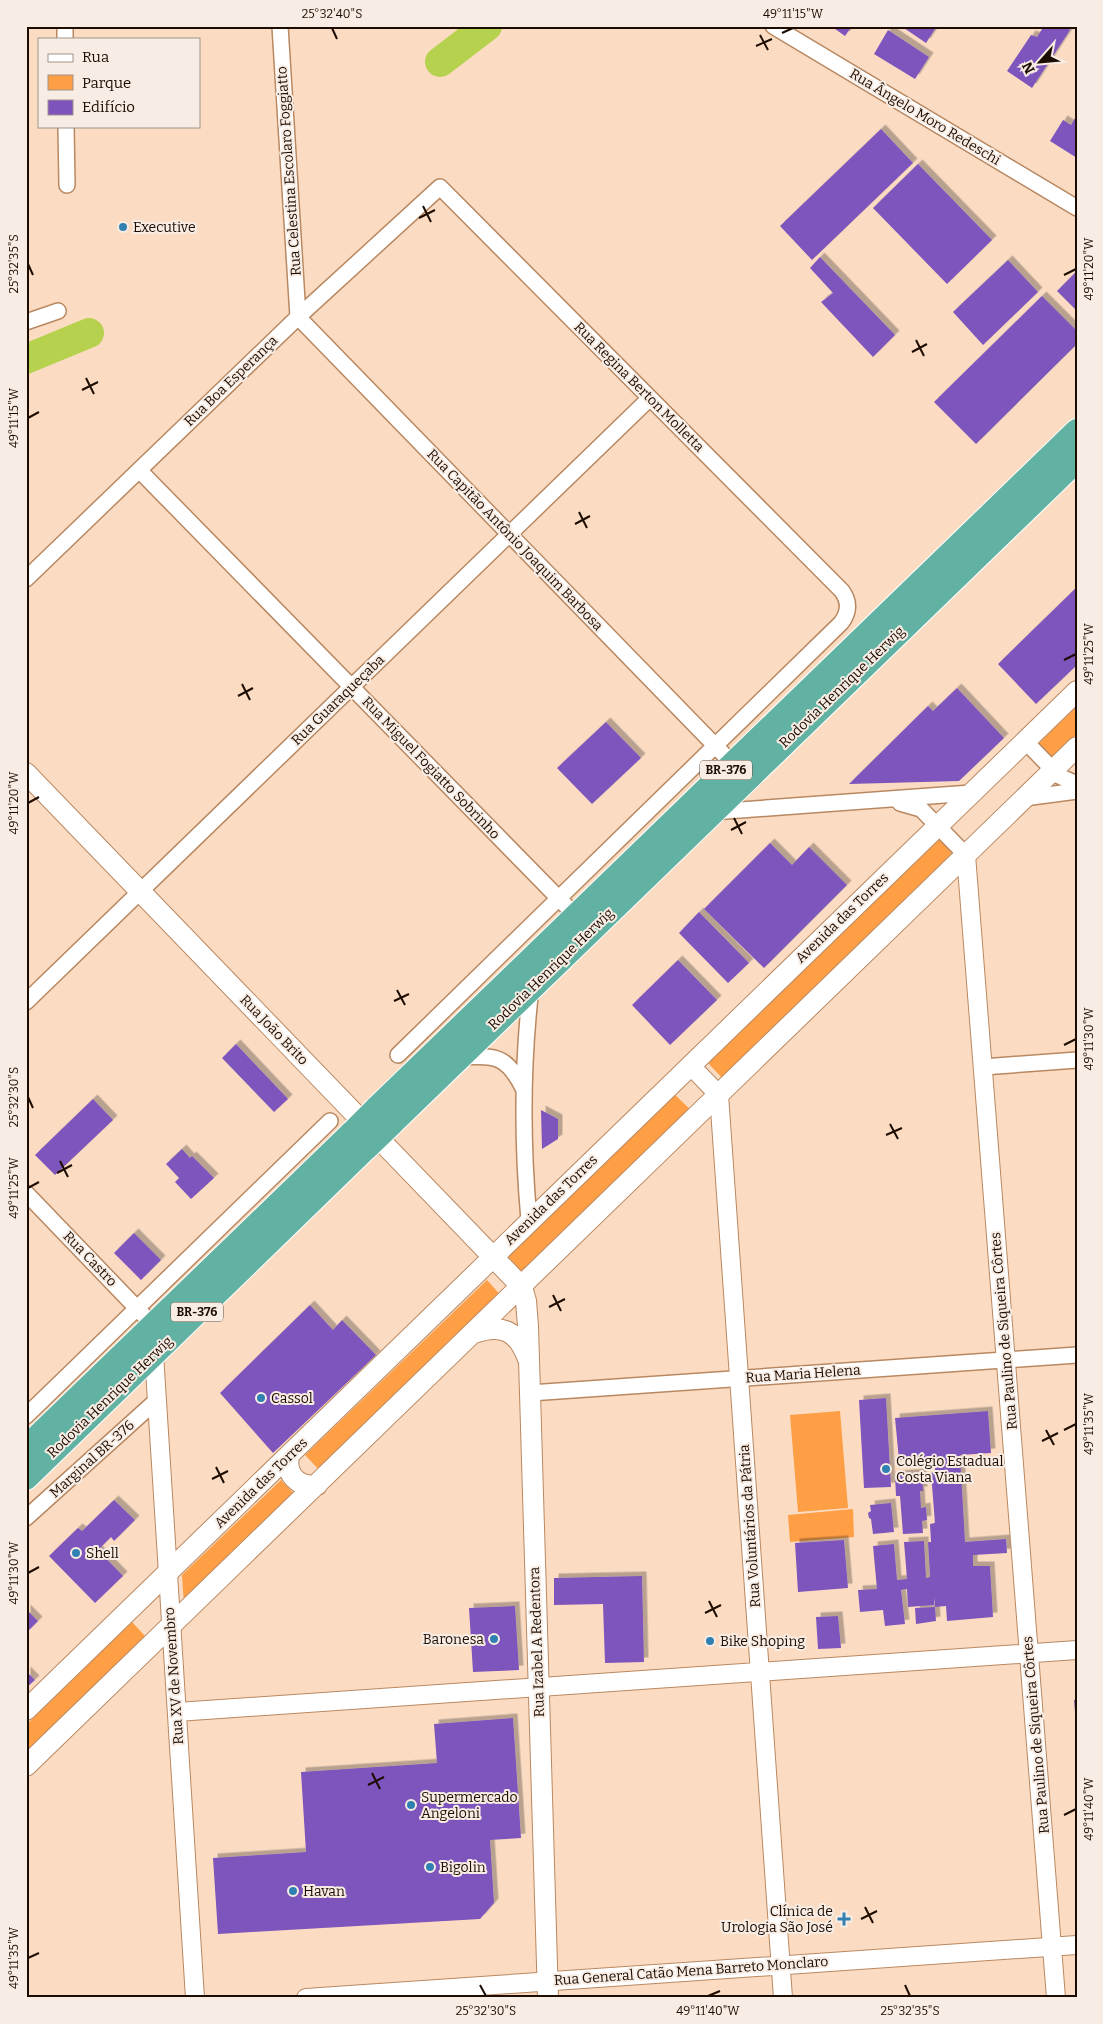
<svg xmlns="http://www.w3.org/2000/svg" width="1103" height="2024" font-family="Bitter,serif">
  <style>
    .green { fill: #fe9e45 }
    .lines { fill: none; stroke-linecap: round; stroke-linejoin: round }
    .river { stroke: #b6d14e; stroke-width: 30 }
    .building { fill: #7e54bc; filter: url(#shadow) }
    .minor-casing { stroke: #b98861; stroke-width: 18 }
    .tertiary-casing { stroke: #b98861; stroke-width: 20 }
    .secondary-casing { stroke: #b98861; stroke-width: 22 }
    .trunk-casing { stroke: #fff; stroke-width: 26 }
    .minor { stroke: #fff; stroke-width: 15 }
    .tertiary { stroke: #fff; stroke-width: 18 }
    .secondary { stroke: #fff; stroke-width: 20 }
    .trunk { stroke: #62b2a4; stroke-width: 24 }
    .trunk-bridge-casing { stroke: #fff; stroke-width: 26; stroke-linecap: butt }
    .trunk-bridge { stroke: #62b2a4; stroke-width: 24 }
    .ticks { fill: none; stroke: #1d0c00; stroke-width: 2 }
    .poi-dot { fill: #3080b2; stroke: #f8ede5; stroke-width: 2 }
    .labels { text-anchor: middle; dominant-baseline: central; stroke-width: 4; stroke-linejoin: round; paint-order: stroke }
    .shield { fill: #f8ede5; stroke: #5f5045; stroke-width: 1 }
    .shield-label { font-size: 12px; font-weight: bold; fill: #1d0c00 }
    .street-label { font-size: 14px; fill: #1d0c00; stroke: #f8ede5 }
    .poi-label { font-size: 14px; fill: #1d0c00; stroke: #f8ede5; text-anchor: start }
    .neatline { fill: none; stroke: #1d0c00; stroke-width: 2 }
    .ticks-label { font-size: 12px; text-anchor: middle; fill: #1d0c00 }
  </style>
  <defs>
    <filter id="shadow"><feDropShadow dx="4.5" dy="-4.5" stdDeviation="0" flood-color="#0004"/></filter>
  </defs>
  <rect width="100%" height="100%" fill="#fbdcc3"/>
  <path class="green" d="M1077,706v28l-25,24 -14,-14z
    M939,838l13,15 -227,228 -17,-18z
    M674,1094l18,17 -171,166 -15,-20z
    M487,1280l16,18 -181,175 -17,-18z
    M840,1411l8,97 -50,4 -8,-97z
    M281,1480l16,17 -113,108 -2,-30z
    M853,1509l1,28 -64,5 -2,-27z
    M132,1622l14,15 -120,116v-28z"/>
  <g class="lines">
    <path class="river" d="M440,62l47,-36
      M26,359l63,-26"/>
  </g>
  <path class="building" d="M831,26h21l-7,10z
    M901,26h36l-11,17z
    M1044,26h20l6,4 -38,58 -25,-17 24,-36 6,2z
    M888,30l41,27 -14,22 -41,-25z
    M1077,115v43l-27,-17 13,-21 8,5z
    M881,129l32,34 -101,97 -32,-34z
    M918,164l74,76 -45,44 -74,-76z
    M820,257l75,78 -22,22 -52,-55 12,-9 -23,-25z
    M1008,260l30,32 -55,53 -30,-33z
    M1077,271v40l-20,-20z
    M1042,296l35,35v13l-101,100 -42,-42z
    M1077,587v78l-41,39 -38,-40z
    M957,688l47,50 -45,43 -110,3 79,-78 5,5z
    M606,722l35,36 -49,46 -35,-36z
    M770,843l22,22 17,-18 38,38 -83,83 -60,-59z
    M699,912l50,51 -21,20 -49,-50z
    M678,960l39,40 -47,45 -38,-40z
    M236,1044l52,55 -14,13 -52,-54z
    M93,1099l20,21 -58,55 -20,-20z
    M541,1110l17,9v20l-16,10z
    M182,1149l8,9 2,-2 22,22 -23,21 -16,-17 4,-4 -13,-14z
    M134,1233l27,27 -20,20 -27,-27z
    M310,1305l23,25 9,-10 34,35 -103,98 -53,-60z
    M886,1398l5,89 -27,1 -5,-88z
    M988,1411l3,42 -31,2 5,87 41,-3 1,14 -34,2v11h17l3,51 -46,4 -1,-15 -11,1 -1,-11v9l-26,2 -1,-18 -6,1 4,34 -20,2 -2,-16 -23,2 -2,-22 19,-1 -4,-43 21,-2 3,36 10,-1 -3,-37 20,-1 2,37 4,-1 -2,-35h3l-1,-18 5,-1 -4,-50 4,-1v-15l-36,3 -4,-42z
    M922,1473l1,18h-3l1,17 5,-1 1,13 -5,1 1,12 -20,1 -3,-38h-4l-1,-21z
    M114,1500l21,20 -21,21 -3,-4 -13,13 25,26 -28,27 -46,-47 29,-28 4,3z
    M891,1503l3,29 -21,2 -2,-15 -2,-1 -1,-5 3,-2 -1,-6z
    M844,1540l4,48 -50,4 -3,-49z
    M642,1576l2,86 -39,1 -2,-59 -49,1v-27z
    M515,1606l4,64 -46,2 -4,-64z
    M935,1607l1,14 -20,3 -1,-16z
    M26,1609l12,12 -12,12z
    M838,1616l3,32 -23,1 -2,-32z
    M26,1671l9,9 -9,8z
    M1074,1700h3v12h-2z
    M513,1718l8,120 -31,2 4,63 -14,16 -262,15 -5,-76 93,-6 -5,-80 136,-9 -3,-39z"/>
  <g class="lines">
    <defs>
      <path id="minor" d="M65,26v13
        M280,26l18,291
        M773,26l304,182
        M66,126l1,59
        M298,317l435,447
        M26,322l32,-11
        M139,470l437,446
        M26,579l272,-262 142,-130 402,404c8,11 7,22 -1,32l-443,432
        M1025,741l34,35 18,8
        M1024,798l53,-7
        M900,803l21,6 45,46
        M713,812l258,-19
        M26,1002l624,-604
        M459,1057c36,-1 47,-3 64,31
        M983,1067l94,-7
        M26,1193l127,132
        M529,1220c-7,-77 -7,-155 2,-232
        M530,1393l547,-38
        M26,1416l304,-295
        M26,1518l131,-118"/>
      <path id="tertiary" d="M966,855l90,1143
        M690,1065l29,30 64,903
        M154,1354l41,644
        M177,1712l900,-62
        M306,1998l771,-53"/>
      <path id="secondary" d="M26,773l496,514 4,14 2,25 20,672
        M474,1333c28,-10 44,-2 54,26
        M289,1456c-4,19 10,32 28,29
        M26,1710l1051,-1019
        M26,1766l1051,-1019"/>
      <path id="trunk" d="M376,1109l701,-678
        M391,1124l686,-664
        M26,1448l327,-316
        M26,1478l341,-331"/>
    </defs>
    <use href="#minor" class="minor-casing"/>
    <use href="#tertiary" class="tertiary-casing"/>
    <use href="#secondary" class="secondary-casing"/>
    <use href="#trunk" class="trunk-casing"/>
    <use href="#minor" class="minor"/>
    <use href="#tertiary" class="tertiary"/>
    <use href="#secondary" class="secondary"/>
    <use href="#trunk" class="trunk"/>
    <defs>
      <path id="trunk-bridge" d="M353,1132l23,-23
        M367,1147l24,-23"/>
    </defs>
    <use href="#trunk-bridge" class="trunk-bridge-casing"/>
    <use href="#trunk-bridge" class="trunk-bridge"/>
  </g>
  <path class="ticks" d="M332,28l5,11M782,33l11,-5M760,35l8,15M756,46l16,-7M423,206l8,16M419,218l16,-8M28,264l5,11M1064,275l12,-6M916,340l8,16M912,352l15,-8M86,378l8,16M82,390l16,-8M28,418l11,-6M579,512l8,16M575,524l15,-8M1064,660l12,-6M242,684l8,16M238,696l15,-8M28,803l11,-6M734,818l8,16M731,830l15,-8M397,990l8,15M394,1001l15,-7M1064,1045l12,-6M28,1097l5,11M890,1124l8,15M886,1135l16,-7M60,1161l8,16M57,1173l15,-8M28,1188l11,-6M553,1295l8,16M549,1307l16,-8M1046,1430l8,15M1064,1430l12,-6M1042,1441l16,-8M216,1467l8,16M212,1479l16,-8M28,1573l11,-6M709,1601l8,16M705,1613l16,-8M372,1773l8,16M368,1785l16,-8M1064,1815l12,-6M865,1907l8,16M861,1919l16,-8M28,1958l11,-5M480,1985l6,11M905,1985l5,11M708,1996l12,-5"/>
  <g class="poi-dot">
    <circle cx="123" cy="227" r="5"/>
    <circle cx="261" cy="1398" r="5"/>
    <circle cx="886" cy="1469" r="5"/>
    <circle cx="76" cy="1553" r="5"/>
    <circle cx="494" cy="1639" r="5"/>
    <circle cx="710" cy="1641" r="5"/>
    <circle cx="411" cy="1805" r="5"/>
    <circle cx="430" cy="1867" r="5"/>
    <circle cx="293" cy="1891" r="5"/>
    <path d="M841.5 1911.5h5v5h5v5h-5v5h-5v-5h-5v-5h5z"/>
  </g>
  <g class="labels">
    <g class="shield">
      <rect x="700" y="760.5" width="52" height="19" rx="4"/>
      <rect x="171" y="1302.5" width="52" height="19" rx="4"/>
    </g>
    <g class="shield-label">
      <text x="726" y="770">BR-376</text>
      <text x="197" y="1312">BR-376</text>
    </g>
    <g class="street-label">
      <text transform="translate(925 117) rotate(31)">Rua Ângelo Moro Redeschi</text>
      <text transform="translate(289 171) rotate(-94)">Rua Celestina Escolaro Foggiatto</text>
      <text transform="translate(231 381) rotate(-44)">Rua Boa Esperança</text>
      <text transform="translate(639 387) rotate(45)">Rua Regina Berton Molletta</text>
      <text transform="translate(515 540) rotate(46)">Rua Capitão Antônio Joaquim Barbosa</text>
      <text transform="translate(842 687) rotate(-44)">Rodovia Henrique Herwig</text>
      <text transform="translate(338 700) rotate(-44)">Rua Guaraqueçaba</text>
      <text transform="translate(431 768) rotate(46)">Rua Miguel Fogiatto Sobrinho</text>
      <text transform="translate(842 918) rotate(-44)">Avenida das Torres</text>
      <text transform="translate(551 969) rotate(-44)">Rodovia Henrique Herwig</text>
      <text transform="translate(274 1030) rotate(46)">Rua João Brito</text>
      <text transform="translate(551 1200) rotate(-44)">Avenida das Torres</text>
      <text transform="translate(90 1259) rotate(46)">Rua Castro</text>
      <text transform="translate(1004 1331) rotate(-95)">Rua Paulino de Siqueira Côrtes</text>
      <text transform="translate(803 1374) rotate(-4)">Rua Maria Helena</text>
      <text transform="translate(110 1397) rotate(-44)">Rodovia Henrique Herwig</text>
      <text transform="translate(92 1459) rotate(-42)">Marginal BR-376</text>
      <text transform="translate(261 1483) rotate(-44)">Avenida das Torres</text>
      <text transform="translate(750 1526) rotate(-94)">Rua Voluntários da Pátria</text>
      <text transform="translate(537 1642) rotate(-92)">Rua Izabel A Redentora</text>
      <text transform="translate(174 1676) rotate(-94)">Rua XV de Novembro</text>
      <text transform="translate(1036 1735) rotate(-95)">Rua Paulino de Siqueira Côrtes</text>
      <text transform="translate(691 1971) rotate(-4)">Rua General Catão Mena Barreto Monclaro</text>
    </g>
    <g class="poi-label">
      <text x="133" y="227">Executive</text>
      <text x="271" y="1398">Cassol</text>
      <text x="896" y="1461">Colégio Estadual<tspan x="896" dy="16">Costa Viana</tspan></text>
      <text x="86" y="1553">Shell</text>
      <text x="484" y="1639" text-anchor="end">Baronesa</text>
      <text x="720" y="1641">Bike Shoping</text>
      <text x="421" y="1797">Supermercado<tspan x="421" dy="16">Angeloni</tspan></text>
      <text x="440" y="1867">Bigolin</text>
      <text x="303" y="1891">Havan</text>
      <text x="833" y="1911" text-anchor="end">Clínica de<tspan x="833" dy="16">Urologia São José</tspan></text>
    </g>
  </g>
  <rect width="1103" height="2024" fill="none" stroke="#f8ede5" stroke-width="55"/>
  <rect x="38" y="38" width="162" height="90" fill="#f8ede5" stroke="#a09389"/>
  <rect x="48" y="54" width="25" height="8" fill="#ffffff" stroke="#a09389"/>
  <text x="82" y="62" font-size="15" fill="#1d0c00">Rua</text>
  <rect x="48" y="75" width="25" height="15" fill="#fe9e45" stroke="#a09389"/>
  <text x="82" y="88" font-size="15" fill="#1d0c00">Parque</text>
  <rect x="48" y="100" width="25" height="15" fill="#7e54bc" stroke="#a09389"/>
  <text x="82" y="112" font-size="15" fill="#1d0c00">Edifício</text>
  <g transform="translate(1040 62) rotate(243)" stroke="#f8ede5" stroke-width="4" paint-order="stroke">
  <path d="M0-4L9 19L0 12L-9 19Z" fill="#1d0c00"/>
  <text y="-8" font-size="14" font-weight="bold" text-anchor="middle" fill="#1d0c00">N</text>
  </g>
  <rect x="28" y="28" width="1048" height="1968" class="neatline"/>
  <g class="ticks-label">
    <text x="332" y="18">25°32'40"S</text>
    <text x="793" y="18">49°11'15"W</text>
    <text transform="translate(14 264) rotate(-90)" y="4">25°32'35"S</text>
    <text transform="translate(1089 269) rotate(-90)" y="4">49°11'20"W</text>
    <text transform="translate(14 418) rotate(-90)" y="4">49°11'15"W</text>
    <text transform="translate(1089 654) rotate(-90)" y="4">49°11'25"W</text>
    <text transform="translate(14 803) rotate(-90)" y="4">49°11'20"W</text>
    <text transform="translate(1089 1039) rotate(-90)" y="4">49°11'30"W</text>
    <text transform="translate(14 1097) rotate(-90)" y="4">25°32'30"S</text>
    <text transform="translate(14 1188) rotate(-90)" y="4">49°11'25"W</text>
    <text transform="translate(1089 1424) rotate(-90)" y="4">49°11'35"W</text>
    <text transform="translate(14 1573) rotate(-90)" y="4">49°11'30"W</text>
    <text transform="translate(1089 1809) rotate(-90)" y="4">49°11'40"W</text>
    <text transform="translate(14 1958) rotate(-90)" y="4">49°11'35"W</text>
    <text x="486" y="2015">25°32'30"S</text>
    <text x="708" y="2015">49°11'40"W</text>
    <text x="910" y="2015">25°32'35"S</text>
  </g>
</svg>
